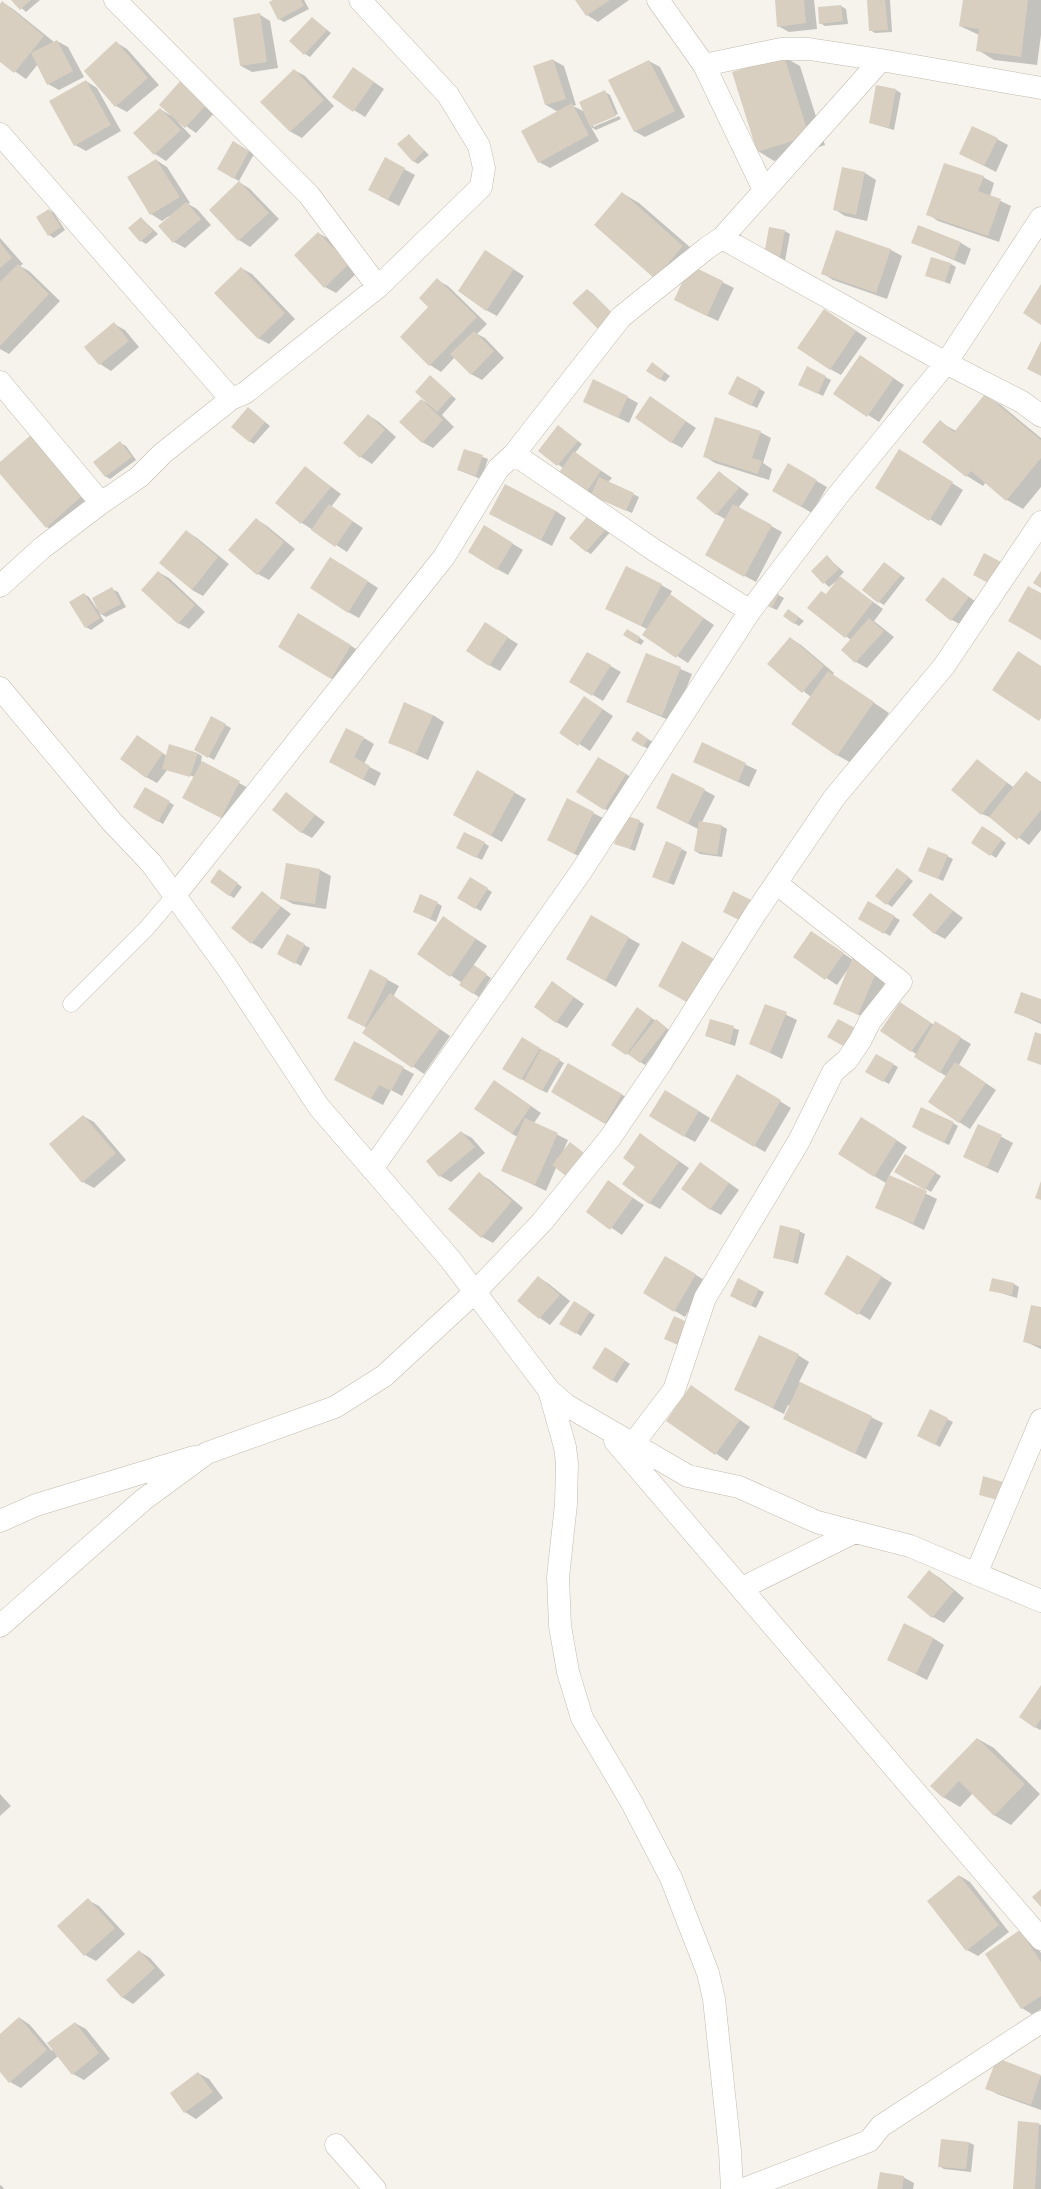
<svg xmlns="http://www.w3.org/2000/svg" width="1041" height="2189" font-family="'DM Sans',sans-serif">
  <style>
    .shadow { fill: #0003 }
    .building { fill: #d8cfc1 }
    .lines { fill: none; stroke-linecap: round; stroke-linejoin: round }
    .lane-casing { stroke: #c2bbae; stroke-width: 17 }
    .street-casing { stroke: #c2bbae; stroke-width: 23 }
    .lane { stroke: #fff; stroke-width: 16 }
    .street { stroke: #fff; stroke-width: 22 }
  </style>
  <rect width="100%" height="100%" fill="#f6f3ec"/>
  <path class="shadow" d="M12,0h28l-14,12z
    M275,0h29l5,9 -25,13 -5,-3z
    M577,0h52l-31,22 -11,-7z
    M776,0h38l3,29 -28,3 -11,-6z
    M868,0h22l2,32 -17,1 -5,-3z
    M964,0h77v35l-4,30 -43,-5 -16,-10 1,-15 -19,-9z
    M2,2l11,7 41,33 3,-1 11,6 16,30 -25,13 -11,-6 -10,-20 -12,15 -26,-18v-55z
    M841,6l5,3 2,15 -23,2 -5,-3z
    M259,14l11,7 8,47 -26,4 -11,-6z
    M312,18l19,15 -21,24 -5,-3z
    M117,43l10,6 32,36 -32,27 -11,-6z
    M784,57l16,9 25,79 -51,16 -16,-10z
    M553,60l11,6 12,39 -3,1 12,6 20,-20 5,3 8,19 -25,11v2l26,-11 2,3 -25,11 -5,-3 8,14 -49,27 -11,-6 19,-50 -12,-7 -12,-39z
    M649,61l11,6 25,50 -40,20 -11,-6z
    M294,70l11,6 29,30 -32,32 -11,-6 -29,-30z
    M364,75l20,14 -19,28 -32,-20z
    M182,80l36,29 -22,24 -17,-12 -1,1 13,14 -25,25 -11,-7 -20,-21 25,-24 10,6z
    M86,81l11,7 24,43 -35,20 -11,-6z
    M896,90l5,3 -7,37 -24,-7z
    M409,135l20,20 -11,9 -5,-3z
    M997,139l11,6 -12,27 -25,-13z
    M233,142l21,12 -15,27 -21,-12z
    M156,160l11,7 23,36 -2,1 9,5 14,16 -26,23 -11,-6 -5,-26 -7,5 -11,-7 -23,-36z
    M843,168l22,5 11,7 -9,41 -22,-5 -11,-7z
    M404,169l11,6 -16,31 -19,-10z
    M983,177l11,6 -4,13 21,10 -12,36 -61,-21 -10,-7z
    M239,182l11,7 29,30 -29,28 -11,-7z
    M622,193l17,10 60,52 -9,11 44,22 -16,33 -32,-15 4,-40 -18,21z
    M49,210l5,3 11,17 -11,8 -5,-3z
    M141,218l17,16 -12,10 -5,-3z
    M785,231l5,3 -5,27 -15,-3z
    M837,231l54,19 11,6 -15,43 -54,-19 -11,-7z
    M318,233l11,6 30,32 -23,22 -11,-6z
    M0,238l23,26 -3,2 9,5 31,30 -51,53 -9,-5z
    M912,242l49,1 10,6 -6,16z
    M486,251l38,25 -27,40 -11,-6z
    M951,264l5,3 -6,17 -24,-9z
    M241,268l11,6 43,45 -26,25 -11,-6z
    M437,280l11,6 39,38 -10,10 8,4 19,20 -22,22 -11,-6 -16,-17 -14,15 -11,-7 -29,-28 28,-30z
    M587,290l5,3 27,27z
    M825,310l42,28 -26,37 -11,-6z
    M114,324l11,6 14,17 -28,24 -11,-7z
    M860,356l44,29 -25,37 -45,-29z
    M657,367l13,9 -5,6 -5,-3z
    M807,368l24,12 -8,16 -18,-9z
    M430,377l26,22 -14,16 12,12 -21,21 -11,-6v-42l7,4z
    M760,389l5,3 -8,16 -22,-11z
    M985,396l16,9 40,33v49l-18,22 -16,-9 -21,-18 -3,4 -16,-10 -27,-54 16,9z
    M627,397l11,6 -9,20 -45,-22z
    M650,397l46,31 -14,20 -11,-6z
    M248,408l22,18 -16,18 -5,-3z
    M368,415l11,7 17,15 -24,27 -11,-7 -17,-14z
    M558,426l24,18 -7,9 37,25 -4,4 31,15 -7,16 -35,-15 -38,-25 4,-5 -24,-18z
    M760,432l11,6 -8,25 9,6 -3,11 -54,-17 -11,-7z
    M120,443l6,3 10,14 -26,19 -5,-3z
    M464,450l24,9 -7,20 -23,-9z
    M911,457l52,33 -22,36 -64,-39z
    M0,463l100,41 -37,33 -16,-10 -47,-54z
    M788,465l39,22 -15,26 -38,-22z
    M305,467l36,27 -10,13 32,21 -16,24 -45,-29z
    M719,472l30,22 -11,14 44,24 -26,50 -39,-21 8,-42 -9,-5z
    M556,511l10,7 -14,28 -51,-26z
    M591,513l21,17 -21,24 -5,-3z
    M256,519l11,7 28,23 -26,31 -11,-6z
    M186,531l11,7 32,26 -26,32 -11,-6z
    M495,533l28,17 -15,25 -11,-6z
    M827,557l17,15 -5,5 44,32 -9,12 20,16 -27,31 -11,-6 -5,-22 -43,-32 18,-13 13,-16 -10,8 -17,-16z
    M885,563l20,15 -21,27 -5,-3z
    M341,564l37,24 -19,30 -11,-6z
    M158,572l11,6 36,34 -16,17 -11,-6z
    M944,579l35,25 -16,22 -11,-6z
    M661,585l11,6 -2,4 44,30 -26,38 -45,-29 4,-5 -30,-15z
    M112,589l6,3 8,15 -20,10 -7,-4 5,8 -13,9 -5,-3 -2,-33 5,3 8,12z
    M771,591l13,7 -7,12 -7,-3z
    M793,613l11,8 -5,5 -5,-3z
    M298,614l63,38 -19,32 -11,-6z
    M496,630l22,14 -18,27 -11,-6z
    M633,633l11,8 -3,4 -17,-10z
    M790,638l11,7 33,28 -1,2 56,38 -36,51 -16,-9 -26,-58 -42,-33z
    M588,653l33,19 -18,29 -10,-6z
    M646,654l46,20 -19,48 -46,-20z
    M595,704l18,12 -23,35 -29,-19z
    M433,715l11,7 -16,38 -39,-18z
    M212,718l19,10 -17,32 -19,-11z
    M637,733l16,9 -5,7 -15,-9z
    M137,736l30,20 30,-3 5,3 -1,6 49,27 -18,34 -38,-19 1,-27 -27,-8 -11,14 -11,-6z
    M364,738l10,6 -10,20 17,9 -6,13 -34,-18z
    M702,744l55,26 -8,17 -55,-25z
    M977,760l36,27 13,-15 15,10v48l-12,15 -35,-26 -12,-5z
    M610,764l27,17 -22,34 -10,-6z
    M478,772l48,27 -24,43 -48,-27z
    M146,788l28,17 -11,19 -28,-17z
    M704,790l11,6 -13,26 20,4 5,3 -5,28 -22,-3 -5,-3 3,-22 -41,-21z
    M286,793l39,29 -13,16 -11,-6z
    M567,800l38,19 -19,41 -38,-20z
    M639,821l5,3 -9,27 -20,-8z
    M988,830l18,13 -10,15 -24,-16z
    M484,843l5,3 -7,14 -20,-10z
    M682,849l5,3 -13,33 -16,-6z
    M947,856l6,3 -10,22 -18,-8z
    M287,865l33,5 11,6 -5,33 -33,-5 -11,-6z
    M898,869l15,12 -21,26 -16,-11z
    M224,874l18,13 -8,11 -5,-3z
    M470,878l22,14 -11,19 -23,-13z
    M262,892l29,22 -29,35 -10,-6z
    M931,894l32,24 -18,21 -11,-6z
    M868,902l32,18 -10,16 -31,-18z
    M437,903l5,3 -6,16 -17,-8z
    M591,917l49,27 -24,43 -49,-28z
    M444,918l43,28 -14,20 18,12 -12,19 -18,-12 1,-2 -43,-29z
    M811,932l42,28 35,15 -19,45 -34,-17 13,-34 -11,16 -43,-28z
    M287,936l23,12 -9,18 -23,-13z
    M371,971l28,15 -6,11 57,39 -26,38 -60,-41 3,-5 -19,-10z
    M552,982l32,22 -17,24 -11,-6z
    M1041,1000v24l-26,-12z
    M766,1005l31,15 -15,39 -32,-16z
    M637,1008l35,24 -27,33 -33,-21z
    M912,1010l22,15 12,4 25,15 -12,21 37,25 -26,39 -11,-7 -13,-46 -31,-19 1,-3 -34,-23z
    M710,1020l29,10 -4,16 -29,-10z
    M522,1038l42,25 -17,30 -44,-24z
    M876,1055l22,12 -9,17 -22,-12z
    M568,1064l65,37 -17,28 -64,-37z
    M403,1068l11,6 -12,22 -11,-6 -8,15 -37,-19z
    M737,1075l54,33 -26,44 -54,-32z
    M505,1088l36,25 -7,10 34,17 -22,51 -43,-21 15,-33 -6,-3z
    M676,1097l34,21 -15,24 -11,-6z
    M83,1116l11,6 32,38 -32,28 -11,-6 -32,-38z
    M953,1123l5,3 -9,19 -31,-15z
    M872,1124l35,23 -18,29 48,23 -13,31 -48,-23 10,-24 -12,-7z
    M979,1125l34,18 -15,30 -22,-10z
    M461,1132l11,6 13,15 -34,29 -11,-6z
    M640,1134l49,34 -29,41 -11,-6 -13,-36z
    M905,1155l36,21 -10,16 -35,-21z
    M701,1163l38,27 -18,25 -11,-6z
    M479,1174l11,6 33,28 -30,35 -11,-6z
    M608,1182l36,23 -22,30 -35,-24z
    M799,1231l6,3 -7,30 -24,-7z
    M666,1257l40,24 -21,36 -40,-24z
    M858,1262l34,21 -22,37 -45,-27z
    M538,1277l11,7 21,17 -20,24 -10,-7z
    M739,1280l25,12 -8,16 -20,-9z
    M1014,1284l5,3 -2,11 -26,-8z
    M579,1305l16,10 -14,21 -20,-13z
    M1041,1308v41l-17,-8z
    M611,1351l19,13 -13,19 -5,-3z
    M798,1355l11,7 -10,20 84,41 -17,36 -82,-40 6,-13 -2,-1 -4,9 -38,-19z
    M702,1393l48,34 -23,34 -59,-40z
    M931,1411l22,11 -13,25 -16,-9z
    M929,1571l11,7 24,20 -20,25 -11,-6z
    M933,1638l11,7 -17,35 -39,-20z
    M1041,1687v42l-1,1 -5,-3z
    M978,1739l16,9 46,46 -29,31 -17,-10 -21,-22 -13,14 -17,-10z
    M0,1794l11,12 -11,10z
    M960,1876l10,6 39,50 -31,24 -11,-6z
    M88,1900l11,6 26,28 -29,27 -11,-6z
    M1020,1932l11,6 10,15v56l-8,6 -11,-7z
    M139,1951l11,7 15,17 -32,29 -11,-7z
    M20,2018l10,7 22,26 23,-28 11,6 24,30 -26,21 -11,-6 -15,-18 -37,32 -11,-6 -10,-12v-35z
    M997,2060l44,16v34l-44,-16 -10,-6z
    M198,2073l11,6 14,19 -27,21 -11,-7z
    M1039,2124l2,1v64h-25z
    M968,2142l6,3 -3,27 -27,-3 -5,-3z
    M903,2177l11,6 -1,6h-35z
    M0,2185l2,1 2,3h-4z"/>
  <path class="building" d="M11,0h20l-11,10z
    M273,0h28l3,6 -26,14 -9,-18z
    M575,0h35l-24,16z
    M775,0h29l2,23 -29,4z
    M867,0h18l3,30 -19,1z
    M963,0h65l-7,57 -45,-6 3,-22 -20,-3z
    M2,1l42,35 -30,37 -14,-11v-58z
    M841,5l2,16 -24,3 -1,-17z
    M260,13l7,49 -27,4 -7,-48z
    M312,17l15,13 -23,25 -15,-14z
    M57,40l16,31 -26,14 -16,-32z
    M116,41l32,37 -33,29 -31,-36z
    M784,56l25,80 -52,16 -25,-80z
    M553,59l13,40 -21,6 -12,-39z
    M649,60l26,51 -41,21 -26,-52z
    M353,67l21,15 -21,30 -21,-15z
    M294,69l30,31 -34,32 -30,-30z
    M182,79l26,24 -23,25 -26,-23z
    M86,80l25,45 -37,21 -25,-45z
    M876,85l20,4 -7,39 -20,-5z
    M605,90l11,26 -26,11 -11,-25z
    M572,103l17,32 -51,28 -17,-32z
    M160,108l21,22 -27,25 -21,-22z
    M972,126l26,12 -14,28 -25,-12z
    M409,134l15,17 -11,11 -16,-18z
    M233,141l16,10 -15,28 -17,-10z
    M385,157l20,11 -17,32 -20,-10z
    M156,159l24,38 -30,18 -23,-38z
    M944,163l40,13 -6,15 23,8 -13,37 -62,-21z
    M842,167l23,5 -9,43 -23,-5z
    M239,181l30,32 -31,28 -29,-31z
    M622,192l61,54 -28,33 -61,-54z
    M186,202l15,17 -28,24 -15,-17z
    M49,209l12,18 -13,9 -12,-19z
    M141,217l12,14 -13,11 -12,-14z
    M918,225l43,17 -7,17 -43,-16z
    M769,227l16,3 -5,28 -16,-3z
    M836,230l55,19 -15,44 -55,-19z
    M318,232l31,32 -25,24 -30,-33z
    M0,242l12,16 -12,10z
    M485,250l29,19 -28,42 -28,-20z
    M931,257l20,6 -6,19 -20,-6z
    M18,264l31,30 -49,52v-64z
    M690,265l33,16 -16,35 -33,-16z
    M241,267l44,46 -27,26 -44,-46z
    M437,278l40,39 -48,49 -29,-29 28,-30 -9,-9z
    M1041,284v41l-18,-12z
    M587,289l28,27 -15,15 -28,-28z
    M824,309l32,22 -26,39 -33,-22z
    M114,322l15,19 -30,24 -15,-18z
    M474,331l20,20 -23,24 -21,-21z
    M1041,341v35l-14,-7z
    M860,355l34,23 -27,39 -34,-23z
    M652,362l13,10 -5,8 -14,-9z
    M807,366l19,10 -8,18 -20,-9z
    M430,375l22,20 -15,17 -22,-20z
    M737,376l23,12 -9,18 -23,-12z
    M593,379l35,17 -10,22 -35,-16z
    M985,394l56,46v18l-35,43 -35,-30 -5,6 -44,-35 18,-22 14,12z
    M650,396l36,25 -15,22 -36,-25z
    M421,399l22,21 -21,23 -23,-21z
    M248,407l17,15 -16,20 -18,-15z
    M368,414l17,16 -25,28 -17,-15z
    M715,417l46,14 -9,27 10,3 -4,13 -55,-17z
    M558,425l20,16 -21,25 -19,-15z
    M32,434l52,60 -38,34 -46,-54v-12z
    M120,441l12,16 -27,20 -12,-15z
    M464,449l19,6 -7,21 -19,-6z
    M899,449l54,33 -24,39 -54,-33z
    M574,451l27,20 -16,23 -27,-20z
    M788,463l29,17 -16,27 -29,-16z
    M305,466l26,21 -30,37 -26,-21z
    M719,471l20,17 -23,27 -20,-17z
    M599,477l35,16 -8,18 -35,-16z
    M505,484l51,27 -15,29 -52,-26z
    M329,504l24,17 -18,26 -24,-17z
    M733,504l39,21 -28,52 -39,-22z
    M591,512l17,15 -22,25 -17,-14z
    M256,518l28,24 -27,33 -29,-25z
    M484,525l29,18 -16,27 -29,-18z
    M186,530l32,27 -26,33 -33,-27z
    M984,553l19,10 -11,22 -19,-10z
    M827,555l12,14 -16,15 -12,-13z
    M330,557l38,24 -20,32 -38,-25z
    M884,562l17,13 -23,28 -16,-13z
    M626,566l36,18 -21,42 -36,-17z
    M158,571l37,34 -17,19 -37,-34z
    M1041,571v17l-8,-5z
    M840,576l33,26 -28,36 -38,-30 14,-17 5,3z
    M943,577l26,20 -18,24 -26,-21z
    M1028,586l13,7v47l-33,-19z
    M112,587l9,17 -21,11 -8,-17z
    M771,590l8,4 -7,14 -9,-4z
    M84,593l16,25 -15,10 -16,-26z
    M670,594l34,24 -28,40 -34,-23z
    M788,609l11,8 -5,7 -11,-8z
    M298,613l53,32 -20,34 -53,-32z
    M869,618l15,13 -29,32 -14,-13z
    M485,622l23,15 -19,29 -23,-15z
    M627,629l13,8 -4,6 -13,-8z
    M790,637l34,29 -22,27 -35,-29z
    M1018,651l23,15v52l-2,3 -47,-31z
    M587,652l24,13 -19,31 -23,-14z
    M646,653l35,14 -19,49 -36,-14z
    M828,671l46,31 -37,54 -46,-32z
    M584,696l19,13 -25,37 -19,-13z
    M404,702l29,13 -17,39 -28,-11z
    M211,716l15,8 -18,34 -14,-8z
    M346,728l18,9 -10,20 16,9 -7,14 -34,-18z
    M637,731l11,8 -5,8 -12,-7z
    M137,735l26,18 -17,25 -26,-19z
    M702,742l44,21 -8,19 -45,-20z
    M169,744l29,9 -8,24 -28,-8z
    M598,757l28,17 -22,36 -28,-18z
    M977,759l30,24 -26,32 -30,-25z
    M202,761l38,20 -19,37 -39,-20z
    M477,770l38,22 -24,44 -38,-21z
    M1026,771l15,12v27l-24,30 -28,-23z
    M672,773l33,16 -17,35 -32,-16z
    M145,787l25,14 -12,21 -25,-15z
    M286,792l29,23 -14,18 -29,-23z
    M567,798l27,14 -20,42 -27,-14z
    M624,815l16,5 -10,29 -16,-5z
    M699,821l23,4 -5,30 -23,-4z
    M982,826l20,13 -12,17 -19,-13z
    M464,832l21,10 -9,16 -20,-10z
    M666,841l16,7 -14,35 -16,-6z
    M928,847l20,8 -10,24 -20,-8z
    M286,863l34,6 -5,35 -35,-5z
    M897,868l12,9 -23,28 -11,-9z
    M219,869l19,14 -9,13 -19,-14z
    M470,877l18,11 -13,21 -18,-11z
    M262,891l19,16 -30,37 -20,-16z
    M733,891l18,9 -10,21 -18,-9z
    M930,893l23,18 -19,23 -22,-19z
    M420,894l18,8 -8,17 -17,-7z
    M868,901l27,15 -11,18 -26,-15z
    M591,915l38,22 -24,44 -39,-22z
    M443,916l33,23 -26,38 -33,-23z
    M811,931l33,22 -19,27 -32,-23z
    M287,934l18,10 -10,20 -18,-10z
    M682,941l32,18 -24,45 -32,-18z
    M853,957l25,11 -20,47 -25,-11z
    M474,965l13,9 -14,20 -14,-9z
    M370,969l18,10 -23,48 -18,-9z
    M552,981l22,16 -18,26 -22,-16z
    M1021,992l20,7v23l-27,-9z
    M390,993l50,36 -28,39 -50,-35z
    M900,1002l31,21 -20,29 -31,-21z
    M765,1004l22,8 -17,41 -21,-9z
    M637,1007l15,11 -26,37 -15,-10z
    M656,1019l11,9 -27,35 -12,-9z
    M710,1019l24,7 -4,17 -25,-7z
    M838,1019l17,9 -10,19 -18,-10z
    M935,1021l26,16 -21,36 -26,-16z
    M1035,1032l6,2v31l-14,-5z
    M522,1037l18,11 -19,32 -19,-11z
    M354,1041l50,26 -13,24 -12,-6 -8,14 -37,-19z
    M541,1049l19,10 -18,32 -18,-10z
    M876,1054l18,10 -11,18 -18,-10z
    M955,1062l31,21 -27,40 -31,-21z
    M568,1063l54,31 -17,30 -54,-32z
    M737,1074l44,26 -27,47 -44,-26z
    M494,1080l37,26 -19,28 -38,-25z
    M665,1090l34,21 -15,26 -35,-21z
    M921,1107l33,15 -10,21 -32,-16z
    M83,1115l33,38 -34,30 -33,-39z
    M861,1117l36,23 -23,37 -36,-23z
    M525,1118l33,15 -23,52 -34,-14z
    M978,1124l24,11 -15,33 -24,-11z
    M461,1131l14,16 -36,30 -13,-16z
    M640,1133l39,29 -30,42 -27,-20 13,-17 -12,-9z
    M570,1142l19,15 -18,23 -19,-15z
    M905,1154l31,18 -11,18 -31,-18z
    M700,1162l29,21 -19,27 -29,-21z
    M479,1172l33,29 -31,37 -33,-29z
    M889,1175l38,16 -14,33 -38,-16z
    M608,1180l25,18 -23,32 -24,-18z
    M1041,1181v19l-6,-2z
    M780,1225l20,5 -7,32 -20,-4z
    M847,1255l35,21 -24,39 -34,-21z
    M665,1256l31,18 -22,38 -31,-19z
    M538,1276l22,19 -21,24 -22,-18z
    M738,1278l21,11 -8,17 -21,-10z
    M992,1278l22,5 -2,12 -23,-4z
    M574,1301l16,10 -14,23 -17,-10z
    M1031,1305l10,2v39l-18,-4z
    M674,1316l13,6 -9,23 -14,-6z
    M759,1335l40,19 -26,54 -39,-18z
    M605,1347l20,13 -13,21 -20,-13z
    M800,1382l72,34 -17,38 -72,-35z
    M691,1385l49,35 -25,35 -49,-34z
    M930,1409l18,9 -13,27 -18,-9z
    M983,1476l20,6 -5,18 -19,-5z
    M929,1570l25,21 -22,27 -25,-21z
    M904,1623l30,15 -18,36 -29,-14z
    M1041,1685v34l-6,9 -16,-11z
    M977,1738l48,46 -31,32 -35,-35 -16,17 -13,-12z
    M959,1875l40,50 -33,26 -39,-50z
    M1041,1889v18l-9,-10z
    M88,1898l27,30 -31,28 -27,-30z
    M1020,1930l21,32v34l-20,13 -36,-55z
    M139,1950l16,18 -33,30 -16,-18z
    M19,2017l28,33 -38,33 -9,-11v-38z
    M75,2022l24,31 -27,22 -25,-32z
    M997,2058l44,17 -10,30 -46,-16z
    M198,2072l15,20 -29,21 -14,-20z
    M1018,2121l21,2 -4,66h-22z
    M941,2139l28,3 -3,27 -28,-2z
    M880,2172l24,4 -2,13h-25z"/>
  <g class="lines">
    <defs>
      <path id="lane" d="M71,1004l75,-75 29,-34"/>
      <path id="street" d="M115,0l194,195 69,92
        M881,60l160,28
        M704,65l60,125
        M0,134l231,265 -68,54 -24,24 -38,26 -59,45 -42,38
        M722,238l224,125 76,39 19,14
        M0,382l101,121
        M231,399l14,-6 133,-106 103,-100 3,-19 -5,-22 -31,-51 -88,-95
        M514,454l140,96 96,61
        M0,688l112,134 39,41 75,103 93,141 131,152 99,131 17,15 122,71 51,11 78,35 93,24 131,55
        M175,895l269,-338 54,-88 16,-15 107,-137 86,-69 15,-10 159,-178 -72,-11h-28l-77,16 -46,-65
        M372,1169l208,-296 170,-262 89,-117 107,-131 95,-145
        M549,1390l16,57 2,16 -1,41 -8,73 2,49 8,46 14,46 50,85 39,75 37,95 6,26 16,152 2,38
        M615,1441l426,498
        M633,1444l41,-54 31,-92 94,-157 34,-69 14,-12 13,-19 10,-20 31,-39 -125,-99
        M0,1521l36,-16 158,-48
        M976,1574l65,-154
        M742,1588l113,-56
        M0,1626l143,-126 64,-47 128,-46 49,-31 91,-84 67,-70 68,-84 51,-75 94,-149 79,-116 110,-132 97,-144
        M336,2145l39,44
        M744,2189l125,-48 12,-15 160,-104"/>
    </defs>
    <use href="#lane" class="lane-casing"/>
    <use href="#street" class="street-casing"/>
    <use href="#lane" class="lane"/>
    <use href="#street" class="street"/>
  </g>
</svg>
